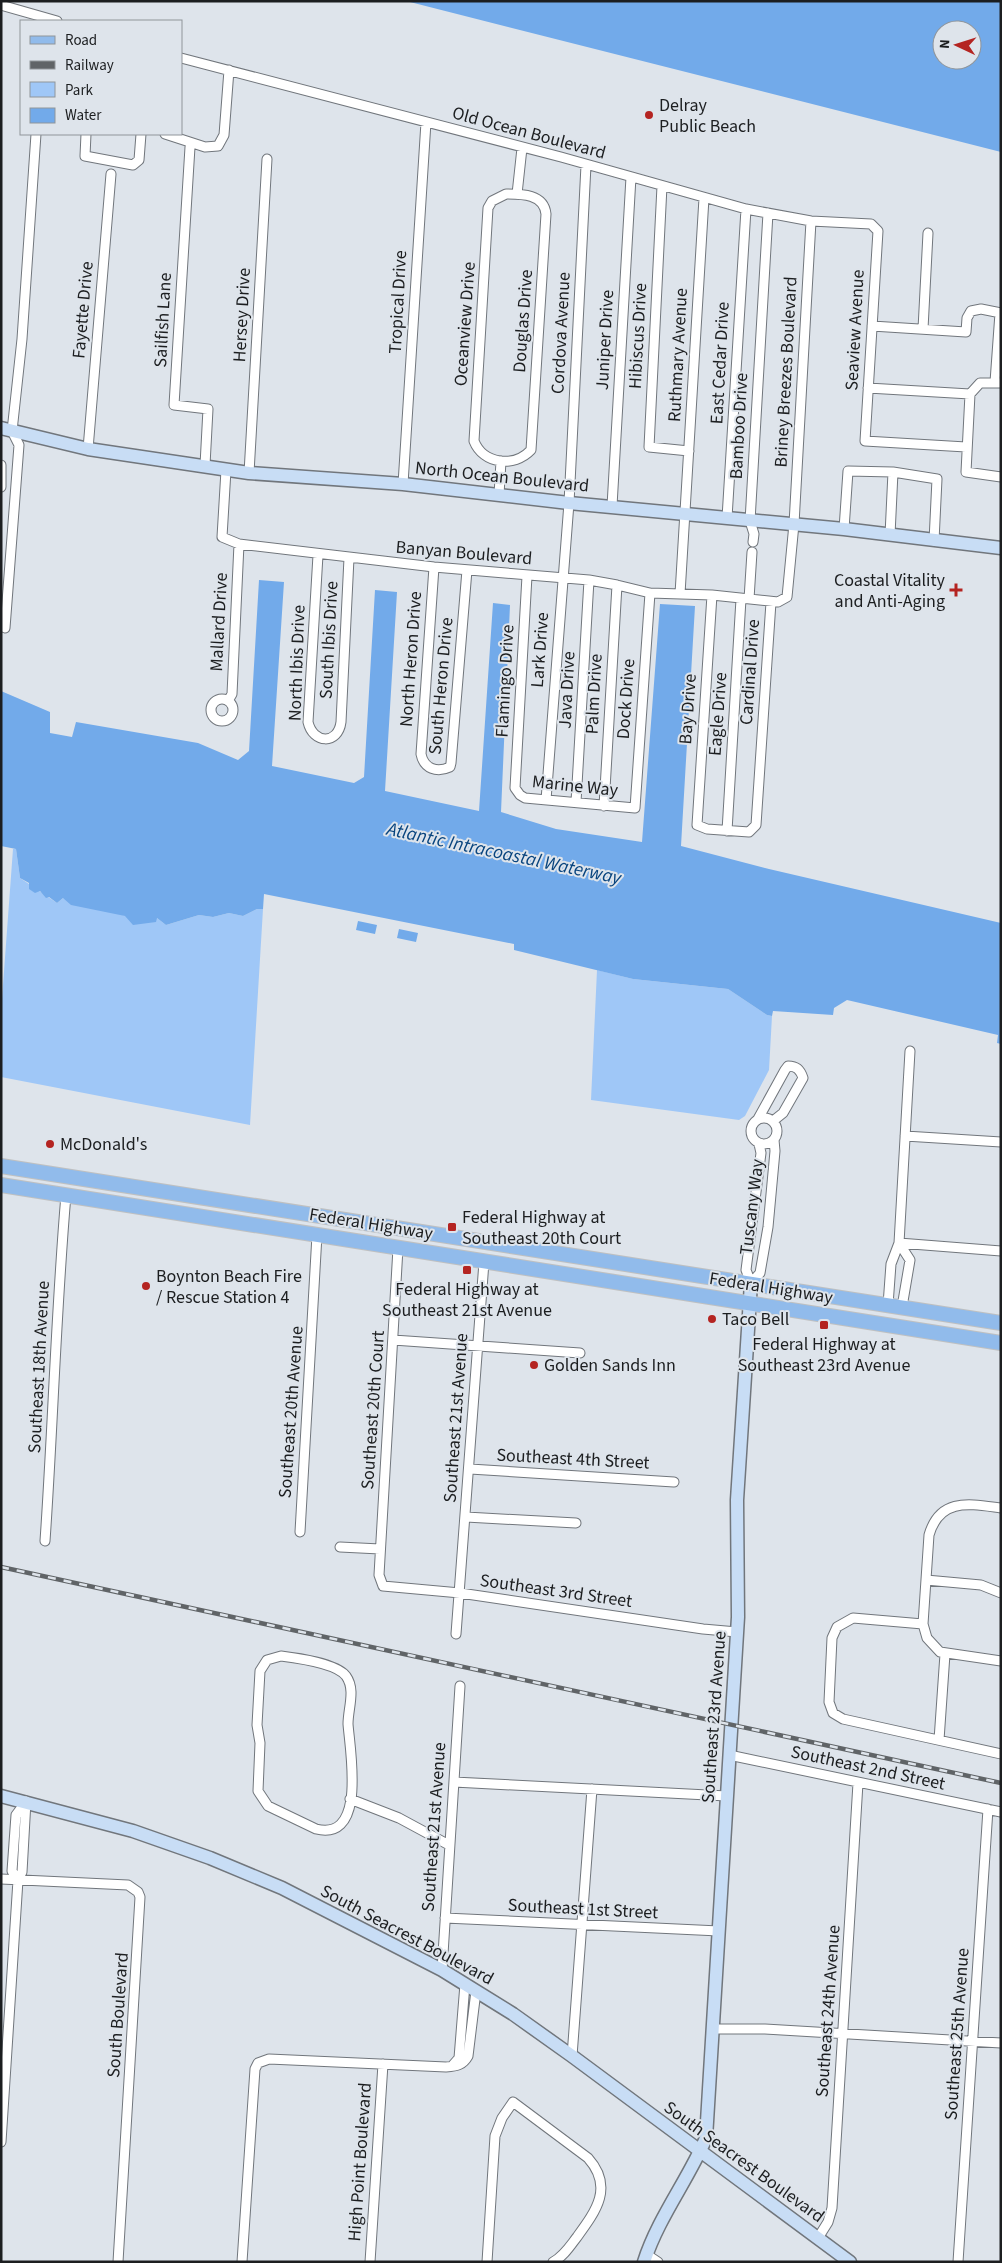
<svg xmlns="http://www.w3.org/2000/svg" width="1002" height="2263" font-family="'Source Sans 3',sans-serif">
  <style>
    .green { fill: #9fc7f7 }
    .water { fill: #72aaea; fill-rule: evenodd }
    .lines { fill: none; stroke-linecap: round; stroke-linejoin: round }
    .street-casing { stroke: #71767c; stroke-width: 11 }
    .secondary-casing { stroke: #71767c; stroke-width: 15 }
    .primary-casing { stroke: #bfc0c1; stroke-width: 16 }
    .street { stroke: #fff; stroke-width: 9 }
    .secondary { stroke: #c8ddf5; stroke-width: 12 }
    .primary { stroke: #91bbeb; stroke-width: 14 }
    .rail-casing { stroke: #606467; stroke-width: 4.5 }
    .rail { stroke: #dee4eb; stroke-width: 2.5; stroke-dasharray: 8; stroke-linecap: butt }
    .poi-dot { fill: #b42421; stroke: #dee4eb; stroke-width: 2 }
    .labels { text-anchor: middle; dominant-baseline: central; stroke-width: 4; stroke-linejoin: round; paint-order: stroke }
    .poi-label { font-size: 18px; fill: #1c1e20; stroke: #dee4eb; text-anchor: start }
    .street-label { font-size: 18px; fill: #1c1e20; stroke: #dee4eb }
    .water-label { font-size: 19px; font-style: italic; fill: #08447e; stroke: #dee4eb }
  </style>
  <rect width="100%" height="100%" fill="#dee4eb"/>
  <path class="green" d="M13,849h3l4,29 37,25 6,-5 63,18 31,2 9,7 33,-10 14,2 16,-4 14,3 14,-7h6l-13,216 -249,-48v-65z
    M597,970l36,9 95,10 39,26 5,1 -3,54 -24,46 -6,4 -148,-20z"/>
  <path class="water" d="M406,1h595v151zM942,30h30v30h-30z
    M259,580l25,2 -12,184 82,17 10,-6 11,-187 22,2 -12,199 94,20 14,-208 17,2 -9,207 55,17 86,13 18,-238 35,2 -14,240 88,23 232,54v121l-4,-1 1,-8 -151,-35 -13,8 -1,7 -60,-4 -1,5 -5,-1 -39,-26 -95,-10 -119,-29v-6l-250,-50 -1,15h-6l-14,7 -14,-3 -16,4 -14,-2 -33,10 -9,-7 -1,4 -23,3 -8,-9 -54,-11 -8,-7 -6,5 -8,-6 -3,1 -6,-7 -5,2 -6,-4v-6l-9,-5 -4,-29 -15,-3v-155l49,21v21l22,4 4,-15 122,21 40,17 11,-9z
    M358,921l19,4 -2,9 -19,-4z
    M399,929l19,4 -2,9 -19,-4z"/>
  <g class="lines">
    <defs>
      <path id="street" d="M1,5l56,16
        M181,58l380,99 185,52 65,12 60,3 7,7 -13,210 101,6
        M86,134l-1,22 48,9 6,-5 2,-26
        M165,134l40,13 13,-1 6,-11 5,-65
        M190,147l-16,258 34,4 -3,56
        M662,186l-13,261 40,4
        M506,194c16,0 38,0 40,20l-15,236c-17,18 -48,14 -57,-9l14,-233 4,-7z
        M517,194l5,-46
        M872,326l94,6 1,-14 4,-7 10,-2 20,4
        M923,329l5,-96
        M995,382l5,-69
        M1001,383h-21l-10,11 -4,78 35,5
        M868,388l102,6
        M88,449l23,-275
        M1,465v22
        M226,470l-4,67 17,7 195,23 155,13 28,5 33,8 62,2 66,7 9,-5 7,-73 17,-303
        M249,473l18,-314
        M403,484l23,-362
        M499,495l2,-34
        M612,506l19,-329
        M727,518l19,-309
        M844,529l4,-58 45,1 44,7 -3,62
        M890,535l3,-63
        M753,542l1,-8 -4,-13 18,-308
        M318,555l-10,167c5,22 30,23 33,0l8,-164
        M434,567l-13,187c3,15 16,19 29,13l1,-4 16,-193
        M527,576l-12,212 5,7 5,3 110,10 15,-215
        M680,594l24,-396
        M712,595l-15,230 10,4 42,3 7,-7 15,-223
        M749,599l3,-47
        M5,628l14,-183 -7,-14 10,-92 14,-205
        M211 710a11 11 0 1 1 22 0a11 11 0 1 1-22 0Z
        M228,701l4,-7 7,-150
        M546,800l23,-297 17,-338
        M576,802l13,-222
        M604,806l13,-221
        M727,831l14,-232
        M751 1131a13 13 0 1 1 26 0a13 13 0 1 1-26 0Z
        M758,1119l27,-49 3,-4c8,0 12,3 15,12l-20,35 -10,8
        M905,1136l96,6
        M759,1144l2,9 -15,117 5,13 9,-10 8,-46 7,-76 -1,-11
        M899,1243l102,8
        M899,1243l11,17 -8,47
        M398,1248l-19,327 4,11 77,7 243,36 34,3
        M888,1305l3,-41 8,-21 11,-192
        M393,1340l187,13
        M470,1469l204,13
        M1001,1508c-31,-4 -61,-11 -72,27l-6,89 4,14 13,14 61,9
        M466,1517l110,6
        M300,1532l17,-297
        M45,1541c8,-115 11,-231 21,-346
        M340,1547l40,2
        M926,1580l55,5 20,8
        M923,1624l-70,-6 -16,9 -5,11 -3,64 4,11 10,6 158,35
        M456,1634l28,-372
        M281,1656c16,2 55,7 65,20 10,14 2,32 2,48 2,27 19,118 -32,105l-48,-23 -10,-15 2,-48 -3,-18 3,-54 7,-11z
        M939,1740l6,-86
        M729,1755l272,57
        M454,1782l273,14
        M350,1799l49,19 50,27
        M1,1879l127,6 10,7 2,5 -22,365
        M18,1880l-6,-9 4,-56 9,-12
        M445,1918l274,13
        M442,1970l18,-284
        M713,2029h52l236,14
        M572,2056l20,-267
        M452,2066l7,-8 6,-74
        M1,2142l17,-262 4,-8 4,-71
        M818,2238l10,-16 4,-14 26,-425
        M646,2254l12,8
        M242,2262l13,-193 3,-6 11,-4 177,8c11,-1 17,-2 22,-11l8,-65
        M370,2262l13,-198
        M487,2262l8,-126 7,-18 11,-16 75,56c26,29 8,53 -11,79 -7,9 -13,19 -24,25
        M958,2262l30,-453"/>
      <path id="secondary" d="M1,428l87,21 161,24 154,11 166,19 275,26 157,19
        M1,1796l132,35 77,27 72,30 160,82 71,44 59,42 278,206
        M644,2262c14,-44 44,-82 62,-124l32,-521 -1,-117 14,-217"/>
      <path id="primary" d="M1,1166l1000,157
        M1,1185l1000,158"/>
    </defs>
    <use href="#street" class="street-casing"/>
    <use href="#secondary" class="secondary-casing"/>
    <use href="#primary" class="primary-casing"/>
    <use href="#street" class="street"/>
    <use href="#secondary" class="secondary"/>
    <use href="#primary" class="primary"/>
    <defs>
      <path id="rail" d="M1,1567l1000,216"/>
    </defs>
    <use href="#rail" class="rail-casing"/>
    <use href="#rail" class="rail"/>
  </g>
  <g class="poi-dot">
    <circle cx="649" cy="115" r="5"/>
    <path d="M953.5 582.5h5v5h5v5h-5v5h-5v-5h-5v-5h5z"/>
    <circle cx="50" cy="1144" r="5"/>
    <rect x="447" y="1222" width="10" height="10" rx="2.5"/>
    <rect x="462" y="1265" width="10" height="10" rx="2.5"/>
    <circle cx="146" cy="1286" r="5"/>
    <circle cx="712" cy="1319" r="5"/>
    <rect x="819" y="1320" width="10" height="10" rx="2.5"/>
    <circle cx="534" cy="1365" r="5"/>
  </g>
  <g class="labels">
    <g class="poi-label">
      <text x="659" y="105">Delray<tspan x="659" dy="21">Public Beach</tspan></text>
      <text x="945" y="580" text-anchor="end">Coastal Vitality<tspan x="945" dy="21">and Anti-Aging</tspan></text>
      <text x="60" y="1144">McDonald's</text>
      <text x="462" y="1217">Federal Highway at<tspan x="462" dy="21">Southeast 20th Court</tspan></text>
      <text x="156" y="1276">Boynton Beach Fire<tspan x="156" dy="21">/ Rescue Station 4</tspan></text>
      <text x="467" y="1289" text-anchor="middle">Federal Highway at<tspan x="467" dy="21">Southeast 21st Avenue</tspan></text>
      <text x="722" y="1319">Taco Bell</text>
      <text x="824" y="1344" text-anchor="middle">Federal Highway at<tspan x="824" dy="21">Southeast 23rd Avenue</tspan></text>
      <text x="544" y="1365">Golden Sands Inn</text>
    </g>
    <g class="street-label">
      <text transform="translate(529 133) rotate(15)">Old Ocean Boulevard</text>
      <text transform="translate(398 302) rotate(-87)">Tropical Drive</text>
      <text transform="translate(83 310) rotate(-85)">Fayette Drive</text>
      <text transform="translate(242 315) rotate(-87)">Hersey Drive</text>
      <text transform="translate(163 320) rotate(-87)">Sailfish Lane</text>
      <text transform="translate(523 321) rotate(-86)">Douglas Drive</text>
      <text transform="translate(465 324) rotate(-86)">Oceanview Drive</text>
      <text transform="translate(855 330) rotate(-87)">Seaview Avenue</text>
      <text transform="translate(561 333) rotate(-87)">Cordova Avenue</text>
      <text transform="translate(638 336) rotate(-87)">Hibiscus Drive</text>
      <text transform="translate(605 340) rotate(-87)">Juniper Drive</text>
      <text transform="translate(678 355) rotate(-87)">Ruthmary Avenue</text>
      <text transform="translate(720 363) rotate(-87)">East Cedar Drive</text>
      <text transform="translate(786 372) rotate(-87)">Briney Breezes Boulevard</text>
      <text transform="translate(739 426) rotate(-87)">Bamboo Drive</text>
      <text transform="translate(502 477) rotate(6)">North Ocean Boulevard</text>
      <text transform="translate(464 553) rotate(5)">Banyan Boulevard</text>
      <text transform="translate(219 622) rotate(-87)">Mallard Drive</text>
      <text transform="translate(329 640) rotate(-87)">South Ibis Drive</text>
      <text transform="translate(540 650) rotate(-86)">Lark Drive</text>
      <text transform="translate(411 659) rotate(-86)">North Heron Drive</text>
      <text transform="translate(297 663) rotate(-88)">North Ibis Drive</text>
      <text transform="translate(750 672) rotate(-86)">Cardinal Drive</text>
      <text transform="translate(505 681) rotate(-87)">Flamingo Drive</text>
      <text transform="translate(441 686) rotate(-85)">South Heron Drive</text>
      <text transform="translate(567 690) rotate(-87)">Java Drive</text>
      <text transform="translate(594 694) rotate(-87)">Palm Drive</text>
      <text transform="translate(626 699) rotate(-86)">Dock Drive</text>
      <text transform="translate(688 709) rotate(-86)">Bay Drive</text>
      <text transform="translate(718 714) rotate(-86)">Eagle Drive</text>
      <text transform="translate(575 786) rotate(6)">Marine Way</text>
      <text transform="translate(752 1207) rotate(-83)">Tuscany Way</text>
      <text transform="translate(371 1224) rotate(9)">Federal Highway</text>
      <text transform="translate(771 1288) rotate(9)">Federal Highway</text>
      <text transform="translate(39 1367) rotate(-87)">Southeast 18th Avenue</text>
      <text transform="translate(373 1410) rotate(-86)">Southeast 20th Court</text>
      <text transform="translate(291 1412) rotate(-86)">Southeast 20th Avenue</text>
      <text transform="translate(456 1418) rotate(-86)">Southeast 21st Avenue</text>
      <text transform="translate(573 1459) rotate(3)">Southeast 4th Street</text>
      <text transform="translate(556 1591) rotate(8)">Southeast 3rd Street</text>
      <text transform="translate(714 1717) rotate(-86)">Southeast 23rd Avenue</text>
      <text transform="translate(868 1768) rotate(12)">Southeast 2nd Street</text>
      <text transform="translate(434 1827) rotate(-86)">Southeast 21st Avenue</text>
      <text transform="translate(583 1909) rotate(3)">Southeast 1st Street</text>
      <text transform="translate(407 1935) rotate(28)">South Seacrest Boulevard</text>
      <text transform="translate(828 2011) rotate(-86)">Southeast 24th Avenue</text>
      <text transform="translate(118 2015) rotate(-86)">South Boulevard</text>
      <text transform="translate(957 2034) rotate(-86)">Southeast 25th Avenue</text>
      <text transform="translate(360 2162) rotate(-86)">High Point Boulevard</text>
      <text transform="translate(744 2162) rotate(36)">South Seacrest Boulevard</text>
    </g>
    <g class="water-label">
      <text transform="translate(504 854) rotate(12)">Atlantic Intracoastal Waterway</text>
    </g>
  </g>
  <rect width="1002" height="2263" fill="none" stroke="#1c1e20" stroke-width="5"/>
  <rect x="20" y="20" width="162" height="115" fill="#dee4eb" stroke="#90959a"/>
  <rect x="30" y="36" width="25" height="8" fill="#91bbeb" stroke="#90959a"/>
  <text x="65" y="45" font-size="15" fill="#1c1e20">Road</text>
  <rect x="30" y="61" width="25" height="8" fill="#606467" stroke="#90959a"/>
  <text x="65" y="70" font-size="15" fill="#1c1e20">Railway</text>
  <rect x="30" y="82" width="25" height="15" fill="#9fc7f7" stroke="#90959a"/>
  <text x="65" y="95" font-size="15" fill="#1c1e20">Park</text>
  <rect x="30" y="108" width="25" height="15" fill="#72aaea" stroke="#90959a"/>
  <text x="65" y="120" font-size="15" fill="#1c1e20">Water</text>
  <g transform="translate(957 45) rotate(274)"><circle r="24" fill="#dee4eb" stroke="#90959a"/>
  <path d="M0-4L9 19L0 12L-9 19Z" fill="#b42421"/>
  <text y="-8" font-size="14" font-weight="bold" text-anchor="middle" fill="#1c1e20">N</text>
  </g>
</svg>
